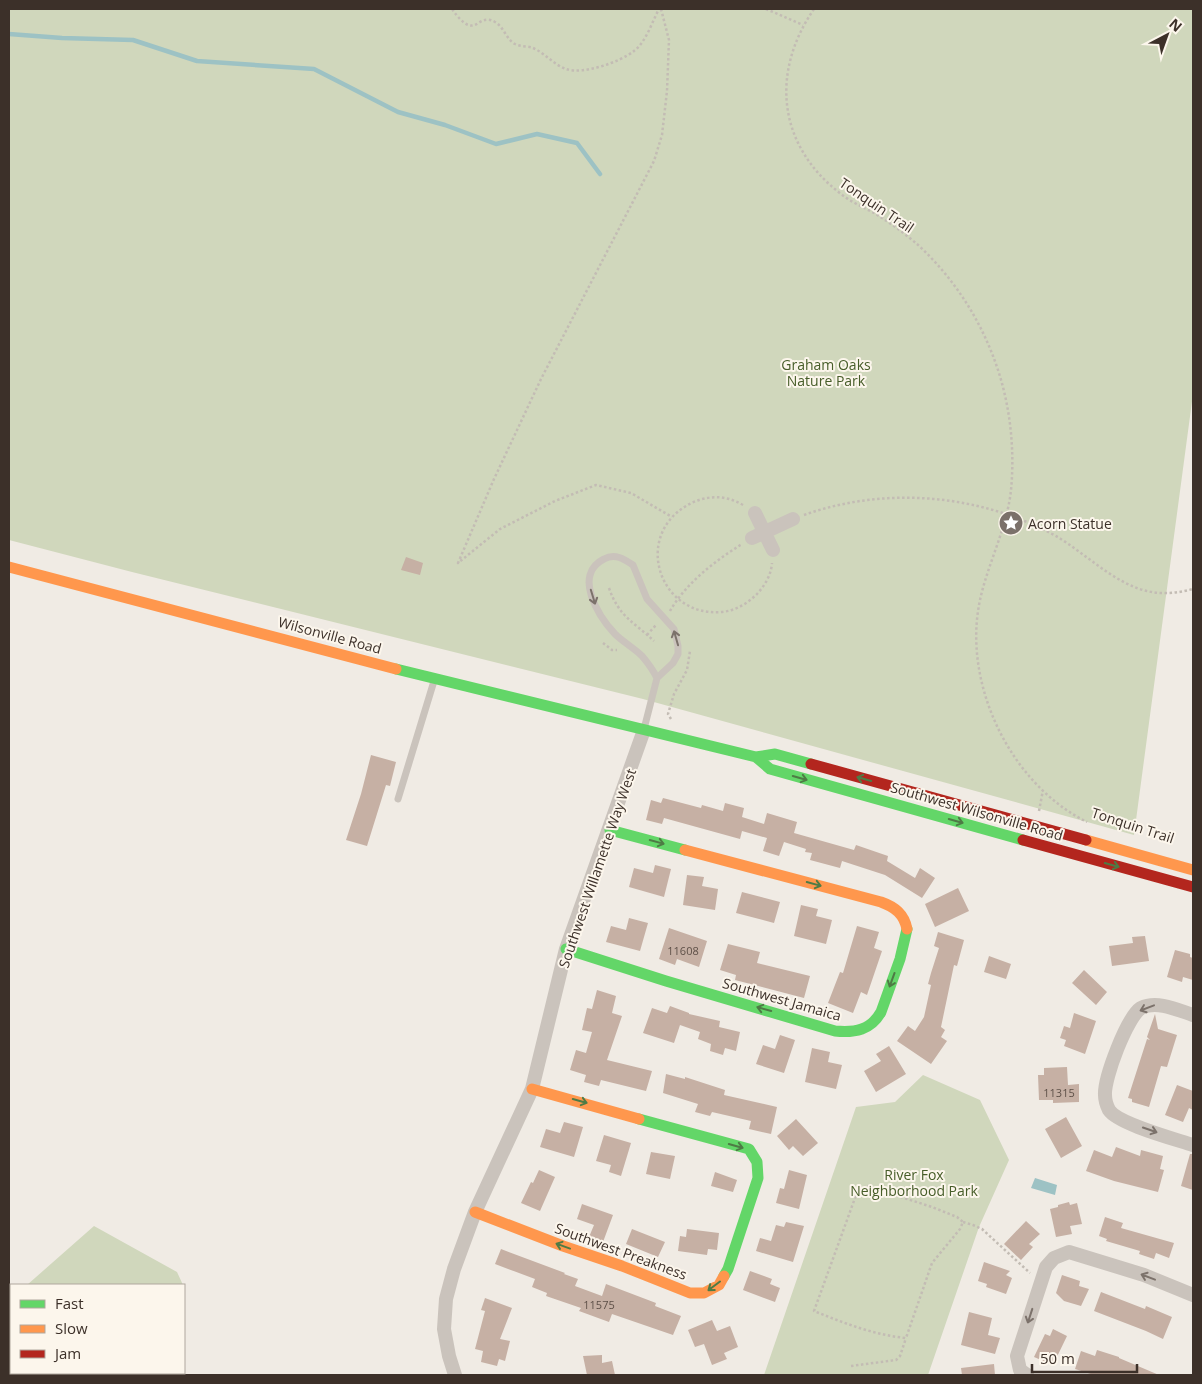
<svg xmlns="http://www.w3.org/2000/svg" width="1202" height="1384" font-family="'Open Sans',sans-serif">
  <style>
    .green { fill: #d0d7bc }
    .water { fill: #9dc2c4 }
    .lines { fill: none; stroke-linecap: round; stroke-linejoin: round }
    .stream { stroke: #9dc2c4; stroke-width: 4.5 }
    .building { fill: #c6b0a4 }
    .path { stroke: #c3bcb4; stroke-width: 2.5; stroke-dasharray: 2.5 2.5; stroke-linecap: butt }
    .lane { stroke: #cac3bc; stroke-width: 7 }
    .street { stroke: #cac3bc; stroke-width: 14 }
    .fast { stroke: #63d668; stroke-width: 11 }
    .slow { stroke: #ff974d; stroke-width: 11 }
    .jam { stroke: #b3261e; stroke-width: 11 }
    .oneway { stroke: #7c726b }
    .oneway2 { stroke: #4e7b45 }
    .labels { text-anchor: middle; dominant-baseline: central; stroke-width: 4; stroke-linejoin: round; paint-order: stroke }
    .number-label { font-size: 11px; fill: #5e5048 }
    .street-label { font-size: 14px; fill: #3c3029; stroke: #fcf6ec }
    .park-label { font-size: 14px; fill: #475d29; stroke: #fcf6ec }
    .poi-label { font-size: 14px; fill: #3c3029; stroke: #fcf6ec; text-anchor: start }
  </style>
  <rect width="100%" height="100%" fill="#f0ebe4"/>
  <path class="green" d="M9,9h1184v385l-59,441 -491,-136 -511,-127 -123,-32z
    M923,1075l57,25 29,60 -30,67 -51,148h-164l92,-268 39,-5z
    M94,1226l83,46 6,13h-156z
    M11,1299v74h131l-2,2h-131v-74z"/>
  <path class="water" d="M1035,1178l22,7 -2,10 -24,-7z"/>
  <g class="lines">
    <path class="stream" d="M9,34l53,4 71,2 64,21 117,8 84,43 47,13 51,19 41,-10 40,9 23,31"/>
  </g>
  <path class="building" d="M406,557l17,6 -3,12 -19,-5z
    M371,755l25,7 -6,24 -4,-1 -19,61 -21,-6 15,-46z
    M663,798l38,10 1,-3 21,6 2,-8 19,5 -2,9 22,7 3,-11 30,9 -3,11 60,17 2,-5 32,11 -1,5 28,17 5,-10 15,10 -13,20 -37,-23 -43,-14 -2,7 -30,-8 2,-7 -7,-1 1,-3 -22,-7 -5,14 -16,-5 4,-13 -25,-7 -2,8 -76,-21 -2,6 -16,-4 5,-20 10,3z
    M655,865l16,4 -7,28 -35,-10 5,-19 19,5z
    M687,875l17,2 -2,9 16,3 -3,21 -32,-5z
    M958,888l11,23 -34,16 -10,-23z
    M742,892l38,10 -6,21 -38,-10z
    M801,905l17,4 -2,7 16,4 -6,24 -32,-8z
    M629,918l19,5 -8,28 -34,-9 5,-16 15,4z
    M857,926l22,6 -5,16 8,3 -15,44 -6,-3 -8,21 -25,-10 12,-31 3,1z
    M669,928l38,13 -8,26 -22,-8 -2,6 -16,-6z
    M938,932l26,8 -7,26 -3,-1 -13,62 4,3 -4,7 6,4 -16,23 -34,-23 11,-15 7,5 9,-14 7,-32 -3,-1 3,-11 8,-25 -5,-2z
    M1145,936l4,25 -37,5 -3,-20 24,-3 -1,-6z
    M728,944l32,8 -3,11 53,13 -6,22 -69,-18 1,-5 -16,-5z
    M1175,950l15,4v3l3,1v22l-10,-3 -1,5 -15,-5z
    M989,956l22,8 -5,15 -22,-7z
    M1084,970l23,22 -11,13 -24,-22z
    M597,990l19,6 -4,17 10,3 -15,44 45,11 -6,20 -45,-11 -2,6 -15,-4 2,-7 -16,-5 6,-20 10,3 6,-21 -10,-2 5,-22 5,1z
    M670,1006l19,7v1l31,7 -1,6 21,5 -4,19 -11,-3 -2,7 -13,-4 1,-7 -13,-5 2,-7 -20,-7 -6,18 -31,-10 9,-25 15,5z
    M1074,1013l22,8 -11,33 -21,-8 2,-6 -6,-2 4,-12 6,2z
    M1155,1014l3,15 19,6 -10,32 -6,-1 -12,41 -17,-5v-3l-4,-1 19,-59 3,1 -3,-3z
    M780,1035l15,5 -11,33 -28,-9 7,-19 12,4z
    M889,1046l17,28 -30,18 -12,-21 17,-10 -5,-7z
    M812,1048l18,4 -2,10 14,3 -6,24 -31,-7z
    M1067,1067l1,18 11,-1v18l-26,1v-3h-14l-1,-25h6v-7z
    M666,1074l19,5v-2l40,13 -1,5 53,12 -6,27 -22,-5 2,-8 -39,-9 -2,4 -15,-4 3,-8 -35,-11z
    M1177,1085l16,6v19l-4,-2 -6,14 -18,-7z
    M1066,1117l16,29 -21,12 -16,-29z
    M796,1119l22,24 -15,13 -10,-10 -4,4 -12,-14z
    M564,1122l19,5 -9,30 -34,-10 6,-18 14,4z
    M604,1135l27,8 -10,33 -12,-4 2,-7 -15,-4z
    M1116,1147l24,9 1,-6 22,6 -3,13 4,1 -6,22 -44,-11 -28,-10 8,-21 18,7z
    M651,1152l24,4 -5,23 -24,-5z
    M1190,1154h3v36l-12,-4z
    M539,1170l16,7 -15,34 -19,-8 10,-21 2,1z
    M789,1170l18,5 -8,34 -23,-6 4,-15 4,1z
    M715,1172l22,8 -4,12 -22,-6z
    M1069,1202l1,3 7,-2 5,21 -12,2 2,8 -16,3 -6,-28 8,-2v-2z
    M582,1204l31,11 -10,27 -14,-5 5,-12 -17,-6z
    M1105,1217l18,6 -2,5 53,15 -5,15 -13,-5 -2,6 -15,-5 1,-3 -34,-10 1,-2 -8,-3z
    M1026,1221l14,13 -11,10 4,3 -12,13 -17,-16z
    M786,1222l18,4 -11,36 -37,-11 4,-13 11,3 5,-16 8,2z
    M632,1229l33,13 -7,15 -32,-13z
    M687,1229l32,4 -2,17 -9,-1 -1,6 -29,-4 2,-15 6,1z
    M501,1249l64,24 -1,1 14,5 -3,7 27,10 4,-12 50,19 -1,3 26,10 -8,19 -61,-21 -3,8 -30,-11 2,-3 -35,-12 1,-3 -15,-6 3,-8 -40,-15z
    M984,1262l26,9 -4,4 6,3 -6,16 -20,-7 1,-3 -9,-3z
    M750,1271l22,8 -2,5 10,4 -5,14 -32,-12z
    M1062,1275l18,6 -1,5 10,3 -8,17 -17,-5 -8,-8z
    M1101,1292l44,17 1,-3 26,11 -9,22 -17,-8 -52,-20z
    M485,1298l27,10 -12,31 10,2 -5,20 -6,-2 -2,7 -16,-4 2,-11 -8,-2 10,-38 -4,-1z
    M969,1312l23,6 -4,17 12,3 -5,16 -34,-9z
    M712,1320l5,11 13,-5 8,21 -14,6 3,6 -15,6 -8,-21 -9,3 -7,-17z
    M1053,1329l14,7 -14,29 -19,-8 11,-23 5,2z
    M1097,1350l22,7v1l40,17h-65l-19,-6 6,-18 14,5z
    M602,1355v8l10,-2 3,14h-28l-4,-19z
    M994,1364l1,11h-33l-1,-7z"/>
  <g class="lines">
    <path class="path" d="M452,9c25,35 24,2 43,13 9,5 11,17 20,22 6,3 13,2 18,4 12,5 21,17 33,21 17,6 54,-7 68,-18 12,-9 18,-29 25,-42
      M661,9l8,31 -2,51 -5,44 -8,26 -113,218 -47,100 -36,84 42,-34 55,-28 41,-16 35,8 41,24
      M766,9l37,16
      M814,9c-44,64 -36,137 27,185 10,8 22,13 33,19 15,9 30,20 43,31 37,34 64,76 80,123 13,38 18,82 14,123 -4,38 -23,73 -31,110 -18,83 30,184 107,222
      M743,505c-18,-11 -39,-10 -57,1 -53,32 -26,111 35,106 13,-1 24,-7 34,-16 9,-9 16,-20 17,-33
      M804,515c81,-29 175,-21 250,20 36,20 69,60 113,58 9,0 18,-2 26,-4
      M609,588c10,29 25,34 45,53
      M670,611c16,-28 45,-50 72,-67
      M647,635l9,-10
      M603,643l9,7h5
      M671,719l-3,-5 6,-20 13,-24 3,-19
      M1039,811l4,-21
      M867,1186l65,21 25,10 6,5 -3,7 -28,34 -26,75c-32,-3 -62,-15 -92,-27l41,-113 3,-8z
      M963,1222l10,3 9,4 48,44
      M851,1366l45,-6 4,-4 6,-18"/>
    <path class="lane" d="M644,729l13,-51 16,-15 5,-9v-8l-4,-17 -27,-30 -14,-34c-9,-6 -18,-12 -29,-6 -32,16 -5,58 11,75 8,8 19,14 27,22 6,7 11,14 15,22
      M398,799l36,-118"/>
    <path class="street" d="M755,513l18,37
      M752,538l41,-19
      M1193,1015c-15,-5 -36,-15 -52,-7 -14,9 -37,70 -36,87 0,4 2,11 4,15 9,14 66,29 84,35
      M455,1375l-6,-19 -5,-27 2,-30 8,-30 21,-57 57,-123 34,-140 78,-219
      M1027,1375l-7,-5 -3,-14 29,-89 8,-9 15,-6 75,23 49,20"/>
    <path class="fast" d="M396,669l360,88 19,-3 36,10
      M756,757l14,12 253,71
      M610,830l75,20
      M566,949l100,32 169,50c20,2 36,-1 46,-19l19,-53 7,-30
      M639,1119l110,30 8,13 1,16 -30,91 -4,7"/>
    <path class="slow" d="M9,567l387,102
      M1086,840l107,30
      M685,850l196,52c14,5 23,12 26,27
      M532,1089l107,30
      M475,1212l88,34 59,20 68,27h14l15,-8 5,-9"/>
    <path class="jam" d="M811,764l275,76
      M1023,840l170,47"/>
  </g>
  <defs><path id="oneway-shaft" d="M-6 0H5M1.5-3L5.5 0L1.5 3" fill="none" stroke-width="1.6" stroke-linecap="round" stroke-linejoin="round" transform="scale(1.25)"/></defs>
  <g class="oneway">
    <use href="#oneway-shaft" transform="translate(593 597) rotate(73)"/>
    <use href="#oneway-shaft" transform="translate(676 638) rotate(-106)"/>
    <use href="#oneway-shaft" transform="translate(1147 1008) rotate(159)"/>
    <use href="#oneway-shaft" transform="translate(1150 1130) rotate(19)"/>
    <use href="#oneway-shaft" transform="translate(1148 1277) rotate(-159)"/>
    <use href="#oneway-shaft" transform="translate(1030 1316) rotate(108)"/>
  </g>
  <g class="oneway2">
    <use href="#oneway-shaft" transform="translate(800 778) rotate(16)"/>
    <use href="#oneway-shaft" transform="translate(864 779) rotate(-164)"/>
    <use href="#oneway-shaft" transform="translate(956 821) rotate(16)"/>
    <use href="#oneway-shaft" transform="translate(657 842) rotate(15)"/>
    <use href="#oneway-shaft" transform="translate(1112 865) rotate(16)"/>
    <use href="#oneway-shaft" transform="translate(814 884) rotate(15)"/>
    <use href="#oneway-shaft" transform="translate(892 980) rotate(110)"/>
    <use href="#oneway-shaft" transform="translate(764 1009) rotate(-164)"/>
    <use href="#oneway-shaft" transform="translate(580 1101) rotate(16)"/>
    <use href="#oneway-shaft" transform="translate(736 1146) rotate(16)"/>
    <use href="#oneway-shaft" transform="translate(563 1246) rotate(-160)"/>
    <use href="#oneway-shaft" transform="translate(714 1286) rotate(143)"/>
  </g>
  <defs>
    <symbol id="sight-disc" viewBox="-11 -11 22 22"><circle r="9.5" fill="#7b716a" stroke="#fcf6ec"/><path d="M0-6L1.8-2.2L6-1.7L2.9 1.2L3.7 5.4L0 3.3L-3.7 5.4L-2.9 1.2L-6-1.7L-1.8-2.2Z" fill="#fff"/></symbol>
  </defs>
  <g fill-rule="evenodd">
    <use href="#sight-disc" x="997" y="509" width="28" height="28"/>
  </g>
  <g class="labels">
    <g class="number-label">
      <text x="683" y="950">11608</text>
      <text x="1059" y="1092">11315</text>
      <text x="599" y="1304">11575</text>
    </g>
    <g class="street-label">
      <text transform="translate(877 205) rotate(34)">Tonquin Trail</text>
      <text transform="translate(330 635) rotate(15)">Wilsonville Road</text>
      <text transform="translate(977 811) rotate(16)">Southwest Wilsonville Road</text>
      <text transform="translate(1133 825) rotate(18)">Tonquin Trail</text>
      <text transform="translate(597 868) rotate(-71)">Southwest Willamette Way West</text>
      <text transform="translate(782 999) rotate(16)">Southwest Jamaica</text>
      <text transform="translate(621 1251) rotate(20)">Southwest Preakness</text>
    </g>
    <g class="park-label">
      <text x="826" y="364">Graham Oaks<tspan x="826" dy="16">Nature Park</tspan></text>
      <text x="914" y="1174">River Fox<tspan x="914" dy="16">Neighborhood Park</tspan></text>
    </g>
    <g class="poi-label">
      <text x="1028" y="523">Acorn Statue</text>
    </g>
  </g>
  <rect width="1202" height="1384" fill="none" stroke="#3c3029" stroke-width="20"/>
  <rect x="10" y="1284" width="175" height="90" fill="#fcf6ec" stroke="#afa79e"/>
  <rect x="20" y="1300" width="25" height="8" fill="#63d668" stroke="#afa79e"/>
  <text x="55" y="1309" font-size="15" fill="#3c3029">Fast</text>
  <rect x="20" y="1325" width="25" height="8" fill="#ff974d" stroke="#afa79e"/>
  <text x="55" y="1334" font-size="15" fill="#3c3029">Slow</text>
  <rect x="20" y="1350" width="25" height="8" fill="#b3261e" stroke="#afa79e"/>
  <text x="55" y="1359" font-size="15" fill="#3c3029">Jam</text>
  <g transform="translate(1167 35) rotate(41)" stroke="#fcf6ec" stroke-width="4" paint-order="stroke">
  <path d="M0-4L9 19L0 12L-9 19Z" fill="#3c3029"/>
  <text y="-8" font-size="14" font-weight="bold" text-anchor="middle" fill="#3c3029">N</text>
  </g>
  <path d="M1032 1364v8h105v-8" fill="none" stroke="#3c3029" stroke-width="2.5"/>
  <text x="1040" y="1364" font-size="15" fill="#3c3029" stroke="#fcf6ec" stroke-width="4" paint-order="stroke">50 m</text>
</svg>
